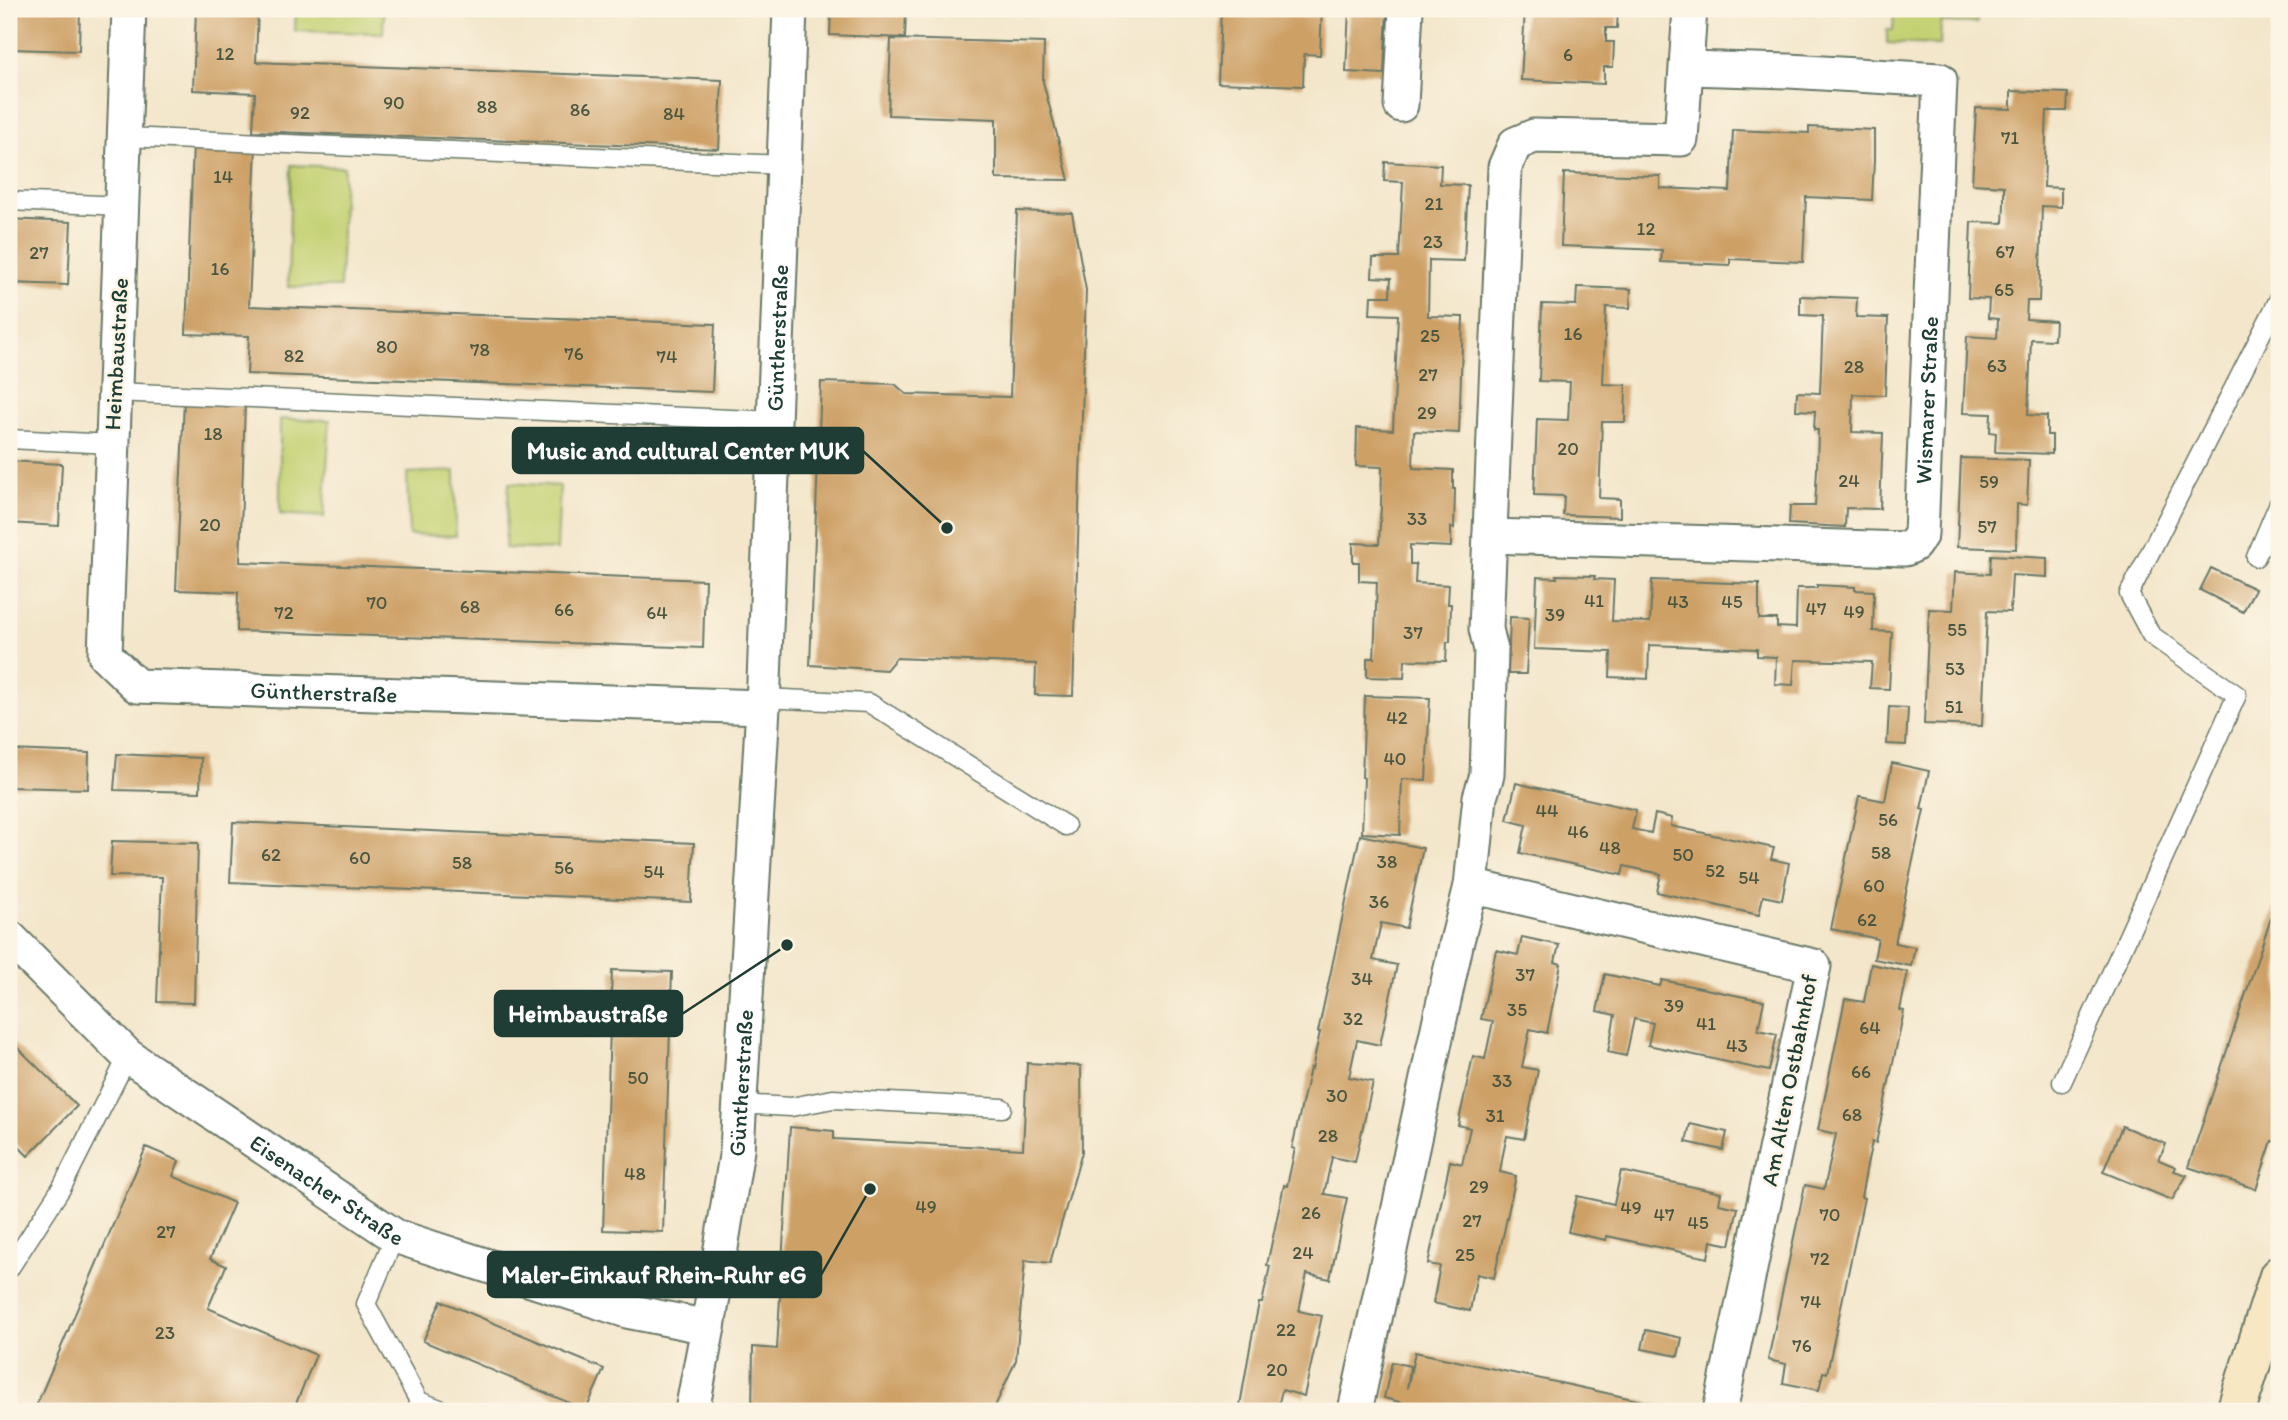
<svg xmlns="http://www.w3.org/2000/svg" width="2288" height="1420" font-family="Itim,sans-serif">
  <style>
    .green { fill: #c4d173; stroke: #728754; stroke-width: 2 }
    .building { fill: #cda066 }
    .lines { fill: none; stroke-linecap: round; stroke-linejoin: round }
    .service-casing { stroke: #697868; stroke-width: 21 }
    .minor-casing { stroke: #697868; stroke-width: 37 }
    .secondary-casing { stroke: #697868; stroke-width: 42 }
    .service { stroke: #fff; stroke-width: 18 }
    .minor { stroke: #fff; stroke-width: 33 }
    .secondary { stroke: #f7e8c3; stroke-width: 38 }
    .labels { text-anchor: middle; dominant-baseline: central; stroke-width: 5; stroke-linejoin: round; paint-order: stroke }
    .number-label { font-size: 19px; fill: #4a5640 }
    .street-label { font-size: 23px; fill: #1f3d34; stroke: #fcf5e5 }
    .leader { fill: none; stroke: #1f3d34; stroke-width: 2.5 }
    .callout-dot { fill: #1f3d34; stroke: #fcf5e5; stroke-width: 2.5 }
    .callout { fill: #1f3d34; stroke: #1f3d34; stroke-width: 2.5 }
    .callout-label { font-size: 24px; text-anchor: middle; font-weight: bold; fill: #fff }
  </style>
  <rect width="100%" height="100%" fill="#fcf5e5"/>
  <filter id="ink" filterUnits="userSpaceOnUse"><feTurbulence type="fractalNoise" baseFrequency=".0143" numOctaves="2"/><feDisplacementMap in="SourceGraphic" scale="14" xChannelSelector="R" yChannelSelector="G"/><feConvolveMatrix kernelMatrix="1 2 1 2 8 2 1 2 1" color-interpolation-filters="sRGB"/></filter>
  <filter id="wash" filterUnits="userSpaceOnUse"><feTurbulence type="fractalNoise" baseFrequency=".00686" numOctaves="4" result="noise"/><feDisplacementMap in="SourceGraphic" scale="28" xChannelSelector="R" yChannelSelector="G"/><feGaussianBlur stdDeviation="1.57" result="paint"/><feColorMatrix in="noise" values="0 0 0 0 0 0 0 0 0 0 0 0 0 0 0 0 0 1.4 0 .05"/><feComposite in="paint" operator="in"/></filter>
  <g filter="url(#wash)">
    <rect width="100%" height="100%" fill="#f3e6ca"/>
    <path class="green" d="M296,9h88l-1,24 -88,-2z
      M1894,9h84l-1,14 -36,-1 -1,23 -53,-2v-13h6z
      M291,165l53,2 -4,120h-52z
      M280,419l50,1 -6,97 -44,-3z
      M455,471l1,65 -47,-1 -2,-62z
      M509,483l51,3 -3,64 -52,-2z"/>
    <g id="blocks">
      <path class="building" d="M9,9h71l-1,42 -70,-2z
        M196,9h62l-2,53 466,18 -3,69 -466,-18 2,-38 -62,-3z
        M831,9h75l-1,29 -75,-3z
        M1221,9h101l-2,46 -16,-1 -1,32 -85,-3z
        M1349,9h38l-3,65 -38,-2z
        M1525,9h93l-1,19h-11v14h8l-1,25h-9v17l-83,-4z
        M891,39l153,4 -1,39 26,98 -73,-1v-60l-108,-4z
        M2011,91l57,2 -1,18h-20l-3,76 17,1v19l-19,-1 -3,95h-12l-1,18 29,2 -1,19 -23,-1 -3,76 19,1v19h5v19l-57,-2 1,-19 -6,-1 1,-18 -28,-1 4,-77 30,2 1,-19 -10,-1 1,-19 -21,-1 3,-76 32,1 1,-19v-18l-32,-2 4,-76 35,1z
        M1809,127l65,3v31l-2,39 -66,-3 -3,65 -73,-3v6l-69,-3 1,-12 -101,-4 3,-73 96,3v12l70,3 3,-61 76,3z
        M193,144l63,2 -7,160 466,18 -3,68 -465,-18 2,-38 -63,-2z
        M1385,162l56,3 -1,19 28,1 -4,76 -35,-1 -1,56 35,1 -4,116 -45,-2 -1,37 40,2v19h2l-1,39 -3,-1v20l-41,-2v19h6l-1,19 34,2 -1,19h3l-1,38h-3l-1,19 -41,-1 -1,18 -37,-1v-19h7l3,-76 -18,-1v-19h-6v-19l26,1 2,-39 1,-38 -26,-1 1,-38 36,2 5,-115 -28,-1 1,-18h19l1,-18 -19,-1 1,-19h26l4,-76 -19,-1z
        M1017,211l55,2 14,77 -13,406 -38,-1 1,-31 -140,-6 -10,12 -76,-5 11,-283 74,2 11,10 104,3z
        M9,219l62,3 -3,63 -59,-2z
        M1577,287l54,2 -1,19 -24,-1 -3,77 23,1 -1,37h-23l-3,76 21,1v18l-57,-2 1,-19 -30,-1 3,-76 31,1 2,-38 -31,-1 3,-77 34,1z
        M1800,296l57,2 -1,19 32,1 -3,77 -32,-1 -1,38 31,1 -3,76 -34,-1 -1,19 -56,-3 1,-18h25l2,-37 1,-39h-4l1,-19 -19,-1 1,-18 23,1 3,-77 -23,-1z
        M184,400l61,2 -5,160 465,18 -2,68 -466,-17 1,-39 -62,-2z
        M1961,458l68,2 -2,45 -10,-1 -1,45 -59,-2z
        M9,461l53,3 -3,62 -50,-3z
        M1991,555l56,3v19l-35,-2 -2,37 -23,-1 -5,115 -58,-2 5,-115 24,1 2,-38 35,2z
        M2211,568l44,21 -12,23 -43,-22z
        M1556,575l39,1 -1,3 20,1 -2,41 38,1 2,-42 107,4v35h18v8l19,1 1,-40h20v-3l38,2v3l19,1 -1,40 19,1 -3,57 -19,-1 2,-26 -77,-2 -2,25 -18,-1 1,-27 -19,-1v-7l-108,-4 -1,34 -38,-2 1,-25 -77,-3 3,-72 20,1z
        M1510,617l19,1 -3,56h-18z
        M1365,696l65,2 -4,82 -24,-1 -2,56 -38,-2 2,-55 -2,-1z
        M1889,707l19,1 -2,37 -19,-1z
        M9,750l80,3 -1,36 -79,-2z
        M117,754l84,4 -1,34 -86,-2z
        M1892,763l37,8 -8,38 3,1 -29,133 20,4 -4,19 -37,-7 4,-20 -47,-10 28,-133 26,5z
        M1516,783l120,27 -4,19 19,4 4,-19 17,4 -1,8 103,22 -3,11 18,4 -7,37 -19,-4 -4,19 -102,-23 4,-18 -37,-8 -2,9 -102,-22 6,-28 -19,-5z
        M233,822l461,21 -3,59 -461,-20z
        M1360,835l63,13 -17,80 -25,-5 -4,18 -4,19 24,5 -17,80 -23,-5 -8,37 24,5 -18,80 -23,-5 -8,37 23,4 -17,81 -23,-5 -4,18 -4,19 23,5 -18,80 -22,-6 -5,21h-38l12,-69 8,-39h3l8,-37 -3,-1 17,-80 3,1 8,-37 -3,-1 18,-80 2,1 8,-37h-2z
        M112,841l86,2 -4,160 -37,-1 5,-125 -52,-1z
        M2279,894v244l-1,4 -6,-1 -16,48 -68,-22z
        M1522,937l37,8 -4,17 6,2 -14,69 -17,-4 -8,38 16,3 -14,69 -17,-3 -4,18 -3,18 16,4 -22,102 -17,-4 -7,37 -37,-8 7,-37 -12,-2 22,-103 12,3 8,-36 -12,-3 15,-69 12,3 8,-38 -12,-2 15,-69 22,5z
        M1871,964l37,8 -8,38 4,1 -28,132 -4,-1 -4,18 -7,37 3,1 -37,175 -4,-1 -4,18 -36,-7 3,-19 -18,-4 37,-175 19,4 4,-18 8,-37 -18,-4 27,-131 19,3z
        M612,970l60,2 -9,260 -60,-2z
        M1605,974l55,12 2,-6 102,21 -6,29 19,4 -8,37 -121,-26 5,-22 -19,-4 -8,37 -18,-4 7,-37 -18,-4z
        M9,1039l68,67 -49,50 -19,-19z
        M1027,1063l54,3 1,86 -32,111 -25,-3 -9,100 -23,51h-241l1,-64 24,2 13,-222 44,4v8l189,10z
        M1690,1124l37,8 -4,18 -37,-8z
        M2122,1126l44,18 -7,16 17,7 -2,4 13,4 -15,25 -69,-28z
        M146,1147l33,14 -6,15 61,27 -24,56 16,7 -18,42 108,47 -23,56h-259z
        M1621,1171l100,22 -2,11 19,4 -8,37 -19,-4 -3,17 -101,-22 -1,4 -38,-8 9,-36 37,8z
        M441,1301l163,68 -18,41 -163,-69z
        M1646,1330l36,8 -4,18 -36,-7z
        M1415,1352l173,37 85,19v3h-271l1,-8 -19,-5 8,-36 18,4 -3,23z"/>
    </g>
  </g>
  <g filter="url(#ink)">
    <use href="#blocks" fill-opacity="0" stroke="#697868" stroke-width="2"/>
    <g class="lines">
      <defs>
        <path id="service" d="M125,137l660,28
          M9,201l114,5
          M114,392l661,29
          M9,439l103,5
          M2256,557l23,-54
          M763,698l106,5 197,123
          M2062,1082l175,-387 -86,-60 -22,-41 150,-295
          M739,1104l52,3 42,-8 169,9
          M395,1236l-29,68 53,97 26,10
          M9,1269l53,-82 66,-131"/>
        <g id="minor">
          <path id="s1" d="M129,9l-24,646 32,31 626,21"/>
          <path d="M1401,105l5,-96"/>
          <path id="s2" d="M1490,536l415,13 9,-4 7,-11 19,-454 -151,-9 -102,-3"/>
          <path d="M1471,886l343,80 -94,445"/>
          <path id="s3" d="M9,937l119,119 267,180 232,75 81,16"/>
          <path id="s4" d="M692,1411l16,-84 29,-177 26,-443 27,-698"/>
          <path d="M1355,1411l101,-466 15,-59 9,-89 7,-22 4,-125 -5,-21 19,-462 10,-23 19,-8 147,3 9,-130"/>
        </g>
        <path id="secondary" d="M2236,1411l43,-135"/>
      </defs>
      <use href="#service" class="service-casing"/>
      <use href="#minor" class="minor-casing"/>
      <use href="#secondary" class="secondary-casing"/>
      <use href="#service" class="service"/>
      <use href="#minor" class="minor"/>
      <use href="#secondary" class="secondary"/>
    </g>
  </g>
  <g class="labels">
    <g class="number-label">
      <text x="225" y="53">12</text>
      <text x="1568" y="54">6</text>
      <text x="394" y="102">90</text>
      <text x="487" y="106">88</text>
      <text x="580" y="109">86</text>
      <text x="300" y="112">92</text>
      <text x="674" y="113">84</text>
      <text x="2010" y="137">71</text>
      <text x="223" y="176">14</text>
      <text x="1434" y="203">21</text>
      <text x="1646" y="228">12</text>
      <text x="1433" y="241">23</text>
      <text x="2005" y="251">67</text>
      <text x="39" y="252">27</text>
      <text x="220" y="268">16</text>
      <text x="2004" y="289">65</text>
      <text x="1573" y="333">16</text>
      <text x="1430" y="335">25</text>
      <text x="387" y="346">80</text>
      <text x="480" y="349">78</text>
      <text x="574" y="353">76</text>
      <text x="294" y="355">82</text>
      <text x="667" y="356">74</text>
      <text x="1997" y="365">63</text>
      <text x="1854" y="366">28</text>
      <text x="1428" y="374">27</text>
      <text x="1427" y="412">29</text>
      <text x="213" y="433">18</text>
      <text x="1568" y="448">20</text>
      <text x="1849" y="480">24</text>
      <text x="1989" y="481">59</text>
      <text x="1417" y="518">33</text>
      <text x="210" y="524">20</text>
      <text x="1987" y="526">57</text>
      <text x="1594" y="600">41</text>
      <text x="1678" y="601">43</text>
      <text x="1732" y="601">45</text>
      <text x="377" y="602">70</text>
      <text x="470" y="606">68</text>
      <text x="1816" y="608">47</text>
      <text x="564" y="609">66</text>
      <text x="1854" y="611">49</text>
      <text x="284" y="612">72</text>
      <text x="657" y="612">64</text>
      <text x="1555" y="614">39</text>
      <text x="1957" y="629">55</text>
      <text x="1413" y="632">37</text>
      <text x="1955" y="668">53</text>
      <text x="1954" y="706">51</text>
      <text x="1397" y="717">42</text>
      <text x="1395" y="758">40</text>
      <text x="1547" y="810">44</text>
      <text x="1888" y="819">56</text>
      <text x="1578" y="831">46</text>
      <text x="1610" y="847">48</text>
      <text x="1881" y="852">58</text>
      <text x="271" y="854">62</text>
      <text x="1683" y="854">50</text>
      <text x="360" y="857">60</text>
      <text x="1387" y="861">38</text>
      <text x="462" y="862">58</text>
      <text x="564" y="867">56</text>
      <text x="1715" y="870">52</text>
      <text x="654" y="871">54</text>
      <text x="1749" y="877">54</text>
      <text x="1874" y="885">60</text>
      <text x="1379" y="901">36</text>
      <text x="1867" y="919">62</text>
      <text x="1525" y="974">37</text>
      <text x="1362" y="978">34</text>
      <text x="1674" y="1005">39</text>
      <text x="1517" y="1009">35</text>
      <text x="1353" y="1018">32</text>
      <text x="1706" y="1023">41</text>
      <text x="1870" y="1027">64</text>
      <text x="1737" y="1045">43</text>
      <text x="1861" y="1071">66</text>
      <text x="638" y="1077">50</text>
      <text x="1502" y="1080">33</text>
      <text x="1337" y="1095">30</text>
      <text x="1852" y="1114">68</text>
      <text x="1495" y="1115">31</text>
      <text x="1328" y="1135">28</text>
      <text x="635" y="1173">48</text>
      <text x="1479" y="1186">29</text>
      <text x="926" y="1206">49</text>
      <text x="1631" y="1207">49</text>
      <text x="1311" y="1212">26</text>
      <text x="1664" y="1214">47</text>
      <text x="1830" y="1214">70</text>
      <text x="1472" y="1220">27</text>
      <text x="1698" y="1222">45</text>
      <text x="166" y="1231">27</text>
      <text x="1303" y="1252">24</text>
      <text x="1465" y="1254">25</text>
      <text x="1820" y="1258">72</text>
      <text x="1811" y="1301">74</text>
      <text x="1286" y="1329">22</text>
      <text x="165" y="1332">23</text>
      <text x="1802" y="1345">76</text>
      <text x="1277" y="1369">20</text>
    </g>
    <g class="street-label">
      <text stroke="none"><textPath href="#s4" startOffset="1078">Güntherstraße</textPath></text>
      <text transform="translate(116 354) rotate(-87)">Heimbaustraße</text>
      <text stroke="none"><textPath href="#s2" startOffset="572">Wismarer Straße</textPath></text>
      <text stroke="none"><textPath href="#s1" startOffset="878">Güntherstraße</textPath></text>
      <text transform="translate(1789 1080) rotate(-79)">Am Alten Ostbahnhof</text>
      <text stroke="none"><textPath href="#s4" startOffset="332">Güntherstraße</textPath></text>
      <text stroke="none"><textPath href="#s3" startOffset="408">Eisenacher Straße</textPath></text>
    </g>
  </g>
  <path class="leader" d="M947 528L863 451M787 945L682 1014M870 1189L821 1275"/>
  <g class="callout-dot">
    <circle cx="947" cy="528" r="7"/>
    <circle cx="787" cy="945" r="7"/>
    <circle cx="870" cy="1189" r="7"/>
  </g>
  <g class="callout">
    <rect x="513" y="428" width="350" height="45" rx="7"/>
    <rect x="495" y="991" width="187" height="45" rx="7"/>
    <rect x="488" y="1252" width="333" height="45" rx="7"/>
  </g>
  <g class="callout-label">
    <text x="688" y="459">Music and cultural Center MUK</text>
    <text x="588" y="1022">Heimbaustraße</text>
    <text x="654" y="1283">Maler-Einkauf Rhein-Ruhr eG</text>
  </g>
  <rect width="2288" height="1420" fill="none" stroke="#fcf5e5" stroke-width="35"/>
</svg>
